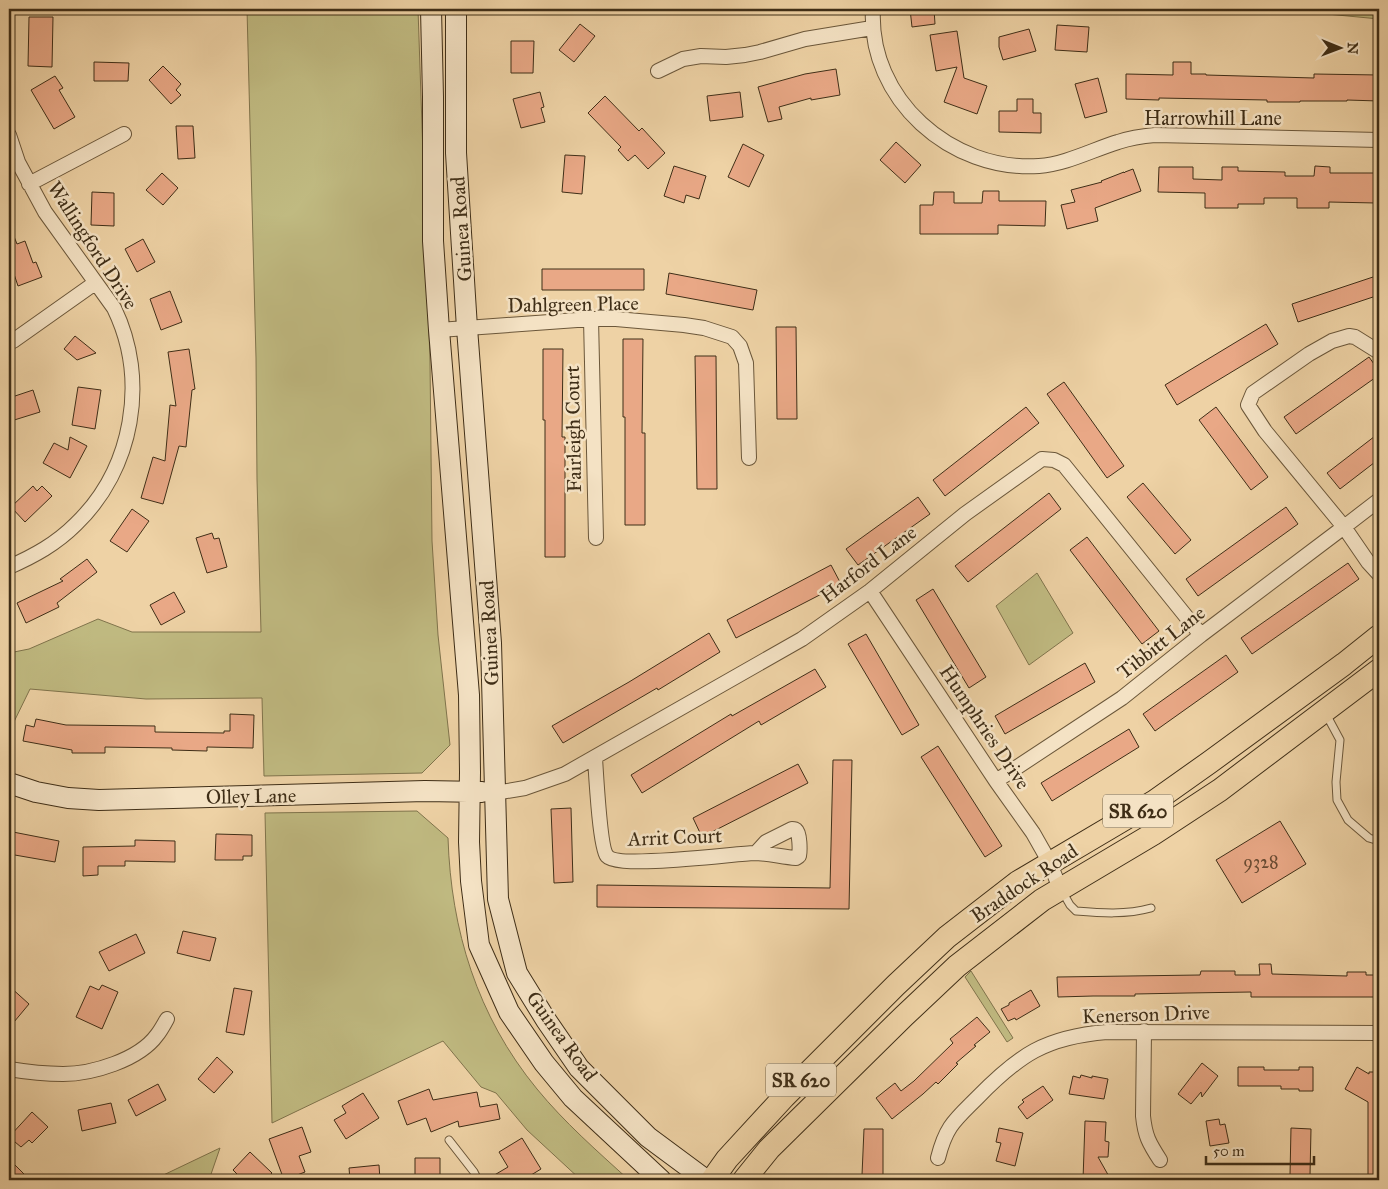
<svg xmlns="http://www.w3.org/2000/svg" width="1388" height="1189" font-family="'IM FELL Great Primer',serif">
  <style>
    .green { fill: #c0ba81; stroke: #80744c }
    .building { fill: #e9a886; stroke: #3f2e17 }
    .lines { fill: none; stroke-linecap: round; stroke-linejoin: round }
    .lane-casing { stroke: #6b573a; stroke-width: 9 }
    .street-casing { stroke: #6b573a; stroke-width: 16 }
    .secondary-casing { stroke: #3f2e17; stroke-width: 22 }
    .primary-casing { stroke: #3f2e17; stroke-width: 24 }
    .lane { stroke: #f4e2c4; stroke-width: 7 }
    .street { stroke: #f4e2c4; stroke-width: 14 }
    .secondary { stroke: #f4e2c4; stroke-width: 20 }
    .primary { stroke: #eed2a5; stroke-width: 22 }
    .labels { text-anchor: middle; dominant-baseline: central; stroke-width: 5; stroke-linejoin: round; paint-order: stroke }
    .number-label { font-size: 18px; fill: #6a4c33 }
    .shield { fill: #f4e2c4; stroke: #75644b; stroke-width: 1 }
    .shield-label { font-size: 19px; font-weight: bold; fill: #3f2e17 }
    .street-label { font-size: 20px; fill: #3f2e17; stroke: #f4e2c4 }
  </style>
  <rect width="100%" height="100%" fill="#eed2a5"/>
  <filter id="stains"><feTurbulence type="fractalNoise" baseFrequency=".004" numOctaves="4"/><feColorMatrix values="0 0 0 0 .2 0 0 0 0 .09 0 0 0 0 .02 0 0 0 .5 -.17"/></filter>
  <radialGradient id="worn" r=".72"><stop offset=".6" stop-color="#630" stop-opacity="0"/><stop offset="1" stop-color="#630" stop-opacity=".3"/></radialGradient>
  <path class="green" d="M247,9h171l12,352 2,180 6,94 12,110 -28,28 -158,3 -2,-78 -116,1 -116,-10 -21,43v-79l20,-4 69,-30 34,13h129l-4,-153 -1,-121z
    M1275,9h104v10z
    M1037,573l36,60 -44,32 -33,-59z
    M417,811l31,27c3,92 29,178 89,251 27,33 60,62 92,91h-48l-54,-50 -31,-37 -15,-6 -38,-46 -171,82 -7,-310z
    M971,971l42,67 -6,4 -42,-65z
    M220,1148l-11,32h-56z"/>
  <path class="building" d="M910,9h24l1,15 -23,3z
    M29,17h24l-1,50 -24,-1z
    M580,24l15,12 -21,26 -15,-12z
    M1057,25l32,2 -2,25 -32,-2z
    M1029,29l7,22 -33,9 -4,-13v-10z
    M957,31l7,47 23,8 -10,28 -33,-12 13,-35 -21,4 -6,-36z
    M511,41h23l-1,32h-22z
    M94,62l35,1 -1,18h-34z
    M1173,62h18v12h15v1l108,3v-4l65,1v26l-32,-1v1h-47v1h-33v-2l-108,-2v2l-33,-1v-25l47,1z
    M163,66l18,18 -5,6 5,5 -10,9 -22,-24z
    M836,69l4,26 -29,5v-2l-32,9 3,12 -14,3 -10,-35 47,-13z
    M55,76l8,12 -4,2 16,27 -21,12 -23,-39z
    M1098,78l9,34 -22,6 -10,-34z
    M540,92l4,15 -3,1 4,14 -24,6 -8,-29z
    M740,92l3,25 -33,4 -3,-25z
    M605,96l34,35 3,-3 23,25 -17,16 -13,-14 -7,6 -10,-11 3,-3 -33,-34z
    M1017,99h16v14h8v20l-42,-1v-21h18z
    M176,126h17l2,32 -17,1z
    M896,142l25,23 -16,18 -25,-23z
    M743,144l21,11 -15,32 -21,-10z
    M565,155l20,1 -3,38 -20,-2z
    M674,166l32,10 -7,23 -13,-4 -2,8 -20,-7z
    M1315,166l15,1v6h47l-1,30 -47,-1v6h-32v-10h-33v6h-26v4h-33v-15l-47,-1 1,-25h34v12l29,1v-13h16v4l47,1v4h29z
    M1133,169l8,22 -46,17 3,13 -31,8 -6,-24 14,-3 -4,-12 31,-8 -1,-1 23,-9v1l1,-1z
    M162,173l16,15 -15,17 -17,-15z
    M983,191h16v10h47l-1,25 -47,-1v9h-78v-29h13l1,-13h20v11h28z
    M92,192l22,1v33l-23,-1z
    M9,224l8,20 8,-3 8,22 3,-1 6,15 -24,9 -9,-27z
    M143,239l12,23 -18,10 -12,-23z
    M542,269h102v21h-102z
    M669,273l88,17 -4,20 -87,-16z
    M1379,275v20l-81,27 -6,-18z
    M170,291l12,31 -21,8 -11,-31z
    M1266,324l12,20 -101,61 -12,-20z
    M776,327h20l1,92h-20z
    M75,336l21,17 -19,7 -13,-11z
    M623,339h20l-1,94h3v92h-20v-108h-2z
    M189,349l6,40 -3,1 -6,57 -7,-1 -16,58 -22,-6 12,-41 12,4 5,-56 6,1 -8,-54z
    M543,349h20l-1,88h3v120h-20v-137h-2z
    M695,356h21l1,133h-20z
    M1369,357l10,14v4l-83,59 -12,-17z
    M1064,382l60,84 -17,12 -60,-84z
    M78,387l23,3 -6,39 -23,-4z
    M33,390l7,22 -29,9 -2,-8v-15z
    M1026,407l13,16 -94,73 -12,-16z
    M1216,407l52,70 -17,13 -52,-70z
    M1379,433v26l-39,30 -13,-16z
    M70,437l17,9 -17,32 -27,-15 11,-20 14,7z
    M1143,483l48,57 -16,14 -48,-57z
    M33,486l4,5 5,-5 10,10 -27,26 -14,-15z
    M1049,493l12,16 -93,73 -13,-16z
    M918,497l12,17 -72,51 -12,-16z
    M1286,507l12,17 -100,72 -12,-17z
    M132,509l17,12 -22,31 -17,-11z
    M212,533l2,6 5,-1 8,29 -20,6 -11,-35z
    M1087,537l72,94 -17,13 -72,-94z
    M87,559l10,13 -40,31 2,4 -33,16 -9,-20 46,-22 -3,-2z
    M1348,563l11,16 -107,75 -11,-16z
    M831,565l10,19 -105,54 -9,-18z
    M933,589l53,88 -17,11 -53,-88z
    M174,592l11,20 -24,13 -11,-20z
    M709,633l11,19 -62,38 -1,-2 -94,55 -11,-17 77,-44z
    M866,634l53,91 -17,10 -54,-91z
    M1226,655l12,17 -83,59 -12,-17z
    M1085,663l10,19 -90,52 -10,-18z
    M815,669l11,18 -65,38 -2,-4 -117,72 -11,-18 100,-61 1,2z
    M230,714l24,1 -1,33 -46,-1v4l-35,-1v-2l-67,-1v6h-33v-3l-49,-9 3,-16 8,2 2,-8 30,6 89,1v6l69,1v-2h6z
    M1129,729l10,18 -87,54 -11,-18z
    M938,746l64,100 -17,11 -64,-100z
    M833,760h19l-3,149 -252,-2v-22l233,3z
    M798,764l10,19 -106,54 -9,-19z
    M571,808l2,74 -19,1 -3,-74z
    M1280,821l26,43 -64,39 -26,-43z
    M13,832l46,9 -4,21 -46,-8z
    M216,834l36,1v21h-9v4h-28z
    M135,840l40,1v21l-50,-1v5h-27v9l-15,1v-29l52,-1z
    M183,931l33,7 -6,23 -33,-8z
    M136,934l9,19 -36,18 -10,-19z
    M1259,964h12l1,10 75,2v-4h19v3h13v22h-128v-5l-64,1 -52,1v2h-42l-35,1 -1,-20 143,-2 1,-4h34v4h25z
    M102,985l16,7 -16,37 -26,-12 14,-31 9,4z
    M9,986l20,18 -20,24z
    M234,988l18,3 -8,44 -18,-3z
    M1031,990l9,16 -24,14 -1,-2 -7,3 -7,-12 8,-4v-2z
    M977,1017l13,15 -16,13 2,1 -20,17 2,1 -20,20 -2,-2 -13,12 -31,25 -16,-21 19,-15 6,8 13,-10 39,-38 -3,-4z
    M217,1057l16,15 -19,21 -16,-14z
    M1202,1063l16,13 -16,21 -1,-5 -10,12 -13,-10z
    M1238,1067h26v3h35v-3h14v24h-14v-2h-18v-3h-43z
    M1357,1067l12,7v-2h10v108h-11v-78l-23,-13z
    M1081,1075l11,3v-2l16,3 -4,20 -35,-5 4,-18 7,2z
    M158,1084l8,16 -30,16 -8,-16z
    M1043,1086l10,14 -26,19 -9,-12 6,-5 -2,-2z
    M429,1089l4,11 44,-8 3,15 17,-3 3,15 -41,8 -1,-6 -27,11 -5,-14 -19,7 -9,-24z
    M363,1093l16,25 -33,21 -12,-19 12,-7 -4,-7z
    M111,1103l5,20 -34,8 -4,-21z
    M32,1112l16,15 -16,16 -3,-3 -8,7 -12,-10z
    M1219,1119l1,6 5,-1 4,19 -19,3 -4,-25z
    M1085,1121l21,1 -1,19 4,1 -1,15h-10l13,23h-28z
    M302,1127l9,25 -12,4 6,16 -21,8 -15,-41z
    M999,1128l24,5 -8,33 -19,-5 5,-18 -5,-1z
    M1291,1128l20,1 -1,46h-20z
    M864,1129h19v46h-21z
    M522,1138l19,31 -18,11h-37l22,-13 -9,-15z
    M250,1152l22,21 -7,7h-22l-10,-10z
    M415,1158h25v22h-25z
    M9,1159l15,15 -6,6h-9z
    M379,1165l1,15h-30l-1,-12z"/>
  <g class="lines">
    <defs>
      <path id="lane" d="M1326,714l14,26 -4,42 1,18 11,20 21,18 10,3
        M1062,891l8,14 6,6c25,2 50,4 75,-3
        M449,1140l25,32 4,8"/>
      <path id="street" d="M873,9c-5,90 78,163 166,157 27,-2 53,-16 79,-24 12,-4 25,-6 37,-7l224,5
        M658,71l25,-12 18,-3 25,1 19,-2 15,-3 45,-13 67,-11
        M9,135l9,27 27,50 69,96c35,72 19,161 -38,216 -20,20 -42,32 -67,43
        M29,184l95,-50
        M591,319l5,219
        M439,330l152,-11h25l68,6 20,3 28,9 8,9 6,17 3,95
        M13,341l82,-58
        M1379,352l-24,-15 -6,-1 -17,5 -23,13 -56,39 -5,12 17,26 79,96 35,-27
        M870,591l126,190 37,52 17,30 10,26
        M595,758c1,15 5,90 12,98 11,13 125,-2 147,-3 14,0 28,4 42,5l3,-2c1,-5 1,-23 -3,-26 -1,-1 -3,-1 -4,-1l-26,13 -10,11
        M996,781l126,-83 79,-63 143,-108 24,35 11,12
        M495,793l30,-5 40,-14 237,-135 68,-48 95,-77 77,-55 12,1 10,5 137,170
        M1144,1031l-1,85c2,20 6,27 17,44
        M9,1069c18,3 36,5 54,5 29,0 76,-14 94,-39 4,-5 7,-11 10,-16
        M938,1158c8,-32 17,-38 39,-60 42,-43 68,-61 130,-66l272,1"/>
      <path id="secondary" d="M431,9l2,88v144l6,89 30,365 1,77 -1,70 2,39 8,64 30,67 35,51 29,35 88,82
        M456,9v144l11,175 24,315 7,256 19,74 29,47 33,48 69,69 58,43
        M9,783l27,9 32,6 31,2 326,-9 57,1"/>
      <path id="primary" d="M712,1180l15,-21 57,-62 112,-112 51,-48 71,-55 137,-81 55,-39 134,-98 35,-28
        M744,1180l25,-31 135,-133 53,-50 85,-66 111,-66 67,-44 159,-120"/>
    </defs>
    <use href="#lane" class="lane-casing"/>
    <use href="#street" class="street-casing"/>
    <use href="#secondary" class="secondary-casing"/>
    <use href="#primary" class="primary-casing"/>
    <use href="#lane" class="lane"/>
    <use href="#street" class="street"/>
    <use href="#secondary" class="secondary"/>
    <use href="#primary" class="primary"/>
  </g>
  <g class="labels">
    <g class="number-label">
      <text x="1261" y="862">9328</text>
    </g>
    <g class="shield">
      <rect x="1103" y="794.5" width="70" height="33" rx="4"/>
      <rect x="766" y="1063.5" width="70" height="33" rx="4"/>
    </g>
    <g class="shield-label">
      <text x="1138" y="811">SR 620</text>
      <text x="801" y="1080">SR 620</text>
    </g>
    <g class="street-label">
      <text x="1213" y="118">Harrowhill Lane</text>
      <text transform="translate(461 229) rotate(-94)">Guinea Road</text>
      <text transform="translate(93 245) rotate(57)">Wallingford Drive</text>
      <text transform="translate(573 304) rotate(-1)">Dahlgreen Place</text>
      <text transform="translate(573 429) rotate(-91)">Fairleigh Court</text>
      <text transform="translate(868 564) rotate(-37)">Harford Lane</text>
      <text transform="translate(489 633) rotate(-93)">Guinea Road</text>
      <text transform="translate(1161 642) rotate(-38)">Tibbitt Lane</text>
      <text transform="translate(985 727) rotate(56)">Humphries Drive</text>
      <text transform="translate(251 796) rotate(-1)">Olley Lane</text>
      <text transform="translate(675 837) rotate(-2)">Arrit Court</text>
      <text transform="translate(1024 883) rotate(-34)">Braddock Road</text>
      <text transform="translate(1146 1014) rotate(-2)">Kenerson Drive</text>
      <text transform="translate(562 1036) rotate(54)">Guinea Road</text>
    </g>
  </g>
  <rect width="1388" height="1189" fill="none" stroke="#eed2a5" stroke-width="30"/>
  <rect x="10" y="10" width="1368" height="1169" fill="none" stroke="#3f2e17" stroke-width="2.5"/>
  <rect x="15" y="15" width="1358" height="1159" fill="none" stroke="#3f2e17"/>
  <g transform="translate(1340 48) rotate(91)" stroke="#f4e2c4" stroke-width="4" paint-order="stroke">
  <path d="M0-4L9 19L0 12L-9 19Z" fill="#3f2e17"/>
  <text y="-8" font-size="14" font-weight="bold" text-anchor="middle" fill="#3f2e17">N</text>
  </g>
  <path d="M1206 1156v8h108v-8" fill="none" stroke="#3f2e17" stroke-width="2.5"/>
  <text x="1213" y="1156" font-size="15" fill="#3f2e17" stroke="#f4e2c4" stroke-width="4" paint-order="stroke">50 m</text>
  <rect width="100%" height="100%" filter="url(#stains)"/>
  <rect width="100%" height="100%" fill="url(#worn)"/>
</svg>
